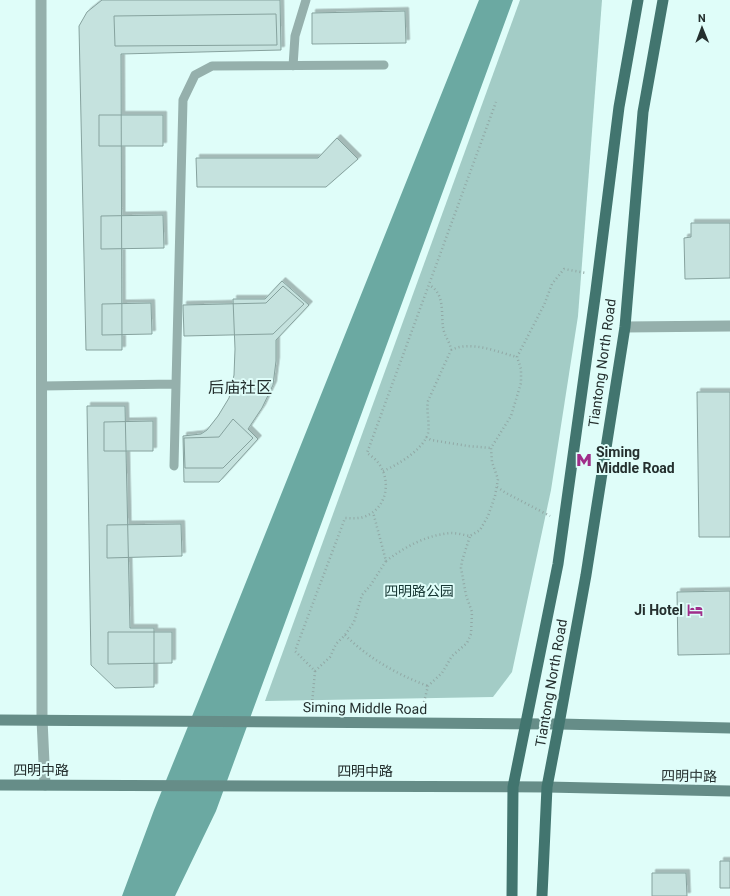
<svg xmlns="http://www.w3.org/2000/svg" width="730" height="896" font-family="Roboto,'Noto Sans SC',sans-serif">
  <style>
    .green { fill: #a3ccc6 }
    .water { fill: #6ba9a2 }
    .building { fill: #c5e2de; stroke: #86a29e; filter: url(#shadow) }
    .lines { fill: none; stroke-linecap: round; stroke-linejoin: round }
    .path { stroke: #91a8a5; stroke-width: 2.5; stroke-dasharray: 1 3; stroke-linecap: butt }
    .service { stroke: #95b0ac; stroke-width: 9 }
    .minor { stroke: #95b0ac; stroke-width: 11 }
    .tertiary { stroke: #95b0ac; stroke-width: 11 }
    .secondary { stroke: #668d88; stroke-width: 11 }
    .primary { stroke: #42756f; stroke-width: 11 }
    .labels { text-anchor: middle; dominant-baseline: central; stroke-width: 4; stroke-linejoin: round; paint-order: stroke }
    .street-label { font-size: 14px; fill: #242f2e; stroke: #dffdf9 }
    .poi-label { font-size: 14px; font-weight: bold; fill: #242f2e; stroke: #dffdf9; text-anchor: start }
    .park-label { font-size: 14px; fill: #173734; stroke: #dffdf9 }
    .quarter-label { font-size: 16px; fill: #242f2e; stroke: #dffdf9 }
  </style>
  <defs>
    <filter id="shadow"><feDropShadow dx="3.5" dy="-3.5" stdDeviation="0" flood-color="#0004"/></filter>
  </defs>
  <rect width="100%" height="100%" fill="#dffdf9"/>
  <path class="green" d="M520,0h82l-24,316 -27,174 -39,182 -19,25 -228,4z"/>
  <path class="water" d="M479,0h34l-297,811 -41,85h-53l32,-86 52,-128z"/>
  <path class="building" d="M102,0h178l1,50 -160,4 1,296h-36l-7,-324 8,-14z
    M405,11l1,32 -94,1v-31z
    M276,14l1,31 -162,1 -1,-30z
    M99,115h64v31h-64z
    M337,138l21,21 -32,28h-129l-1,-29h122z
    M163,215l1,33 -63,1v-33z
    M691,223h39v55l-45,1 -1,-41 7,-1z
    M282,281l27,24 -33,35v21l-3,24 -11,23 -14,21 10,10 -39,43h-35l-1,-46 18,-2 6,-4 11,-14 11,-18 5,-23 1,-26 -2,-50h32z
    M283,286l21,18 -31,30 -89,2 -1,-31 83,-2z
    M151,303l1,31 -50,1v-31z
    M697,392h33v145h-31z
    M87,406h38l5,222h24v59l-39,1 -24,-23z
    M233,419l20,19 -30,30h-38l-1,-30 35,-1z
    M153,421v30h-49v-29z
    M181,524l1,32 -75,2v-33z
    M730,591v63l-52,1 -1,-63z
    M108,632h64v31l-64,1z
    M720,861h10v27h-10z
    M652,873h34l1,23h-35z"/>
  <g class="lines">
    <path class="path" d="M451,350c20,-10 46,2 66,7
      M426,437l5,3 37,6 23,2
      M383,471c15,-6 41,-22 45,-38 2,-11 -2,-21 0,-32l23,-51c-1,-9 -7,-14 -8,-23 -2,-14 2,-34 -14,-42
      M497,487l9,6 44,23
      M386,561c20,-15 41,-26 65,-28 6,0 13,2 19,3l10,-6 8,-14 7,-20 3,-17 -6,-17 -1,-14 20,-32 10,-33v-14l-4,-12 27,-52 8,-21 12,-15 22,4
      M345,635c23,23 53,40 83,51
      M315,671l15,-14 6,-13 9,-9 9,-13 8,-27 8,-9 16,-25 -13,-49
      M424,702l4,-16 14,-13 10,-17 15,-13 4,-9 1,-22 -6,-17 -5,-27 1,-7 8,-25
      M312,704l3,-33 -20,-20 50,-133c6,0 12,1 18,-1 21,-6 28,-30 19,-48 -3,-7 -9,-12 -15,-16l129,-351"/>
    <path class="service" d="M293,66l2,-30 11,-36
      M42,386l134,-2
      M174,466l9,-366 12,-25 17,-9 172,-1"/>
    <path class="minor" d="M625,327l105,-1"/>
    <path class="tertiary" d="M41,0l1,719 3,66"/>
    <path class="secondary" d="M0,720l559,4 171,4
      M0,785l547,2 183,4"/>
    <path class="primary" d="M512,896l1,-109 45,-223 38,-274 23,-183 19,-107
      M542,896l5,-109 12,-63 27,-149 39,-248 18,-215 20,-112"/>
  </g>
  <defs>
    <symbol id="metro-bare" viewBox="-9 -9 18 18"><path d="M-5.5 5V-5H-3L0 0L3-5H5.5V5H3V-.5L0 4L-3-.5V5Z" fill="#a02e8a" stroke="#dffdf9" stroke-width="2.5" paint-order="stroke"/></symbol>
    <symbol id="hotel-bare" viewBox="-9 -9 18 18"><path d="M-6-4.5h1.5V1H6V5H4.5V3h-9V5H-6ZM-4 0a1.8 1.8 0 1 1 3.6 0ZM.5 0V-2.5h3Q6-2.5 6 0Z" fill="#a02e8a" stroke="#dffdf9" stroke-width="2.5" paint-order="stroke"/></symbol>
  </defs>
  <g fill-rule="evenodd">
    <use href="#metro-bare" x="573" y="449" width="22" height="22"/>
    <use href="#hotel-bare" x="684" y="599" width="22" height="22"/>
  </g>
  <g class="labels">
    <g class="street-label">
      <text transform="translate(602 363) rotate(-82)">Tiantong North Road</text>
      <text transform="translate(551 683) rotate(-80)">Tiantong North Road</text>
      <text transform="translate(365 708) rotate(1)">Siming Middle Road</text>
      <text x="41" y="770">四明中路</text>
      <text x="365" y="771">四明中路</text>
      <text transform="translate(689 776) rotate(1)">四明中路</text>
    </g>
    <g class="poi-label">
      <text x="596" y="452">Siming<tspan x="596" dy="16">Middle Road</tspan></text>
      <text x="683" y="610" text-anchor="end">Ji Hotel</text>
    </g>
    <g class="park-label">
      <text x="419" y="591">四明路公园</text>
    </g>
    <g class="quarter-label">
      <text x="240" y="387">后庙社区</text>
    </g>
  </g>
  <g transform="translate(702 28) rotate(359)" stroke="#dffdf9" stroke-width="3" paint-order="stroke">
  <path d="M0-3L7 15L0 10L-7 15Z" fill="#242f2e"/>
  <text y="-6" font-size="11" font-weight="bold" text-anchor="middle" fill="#242f2e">N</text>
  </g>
</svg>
